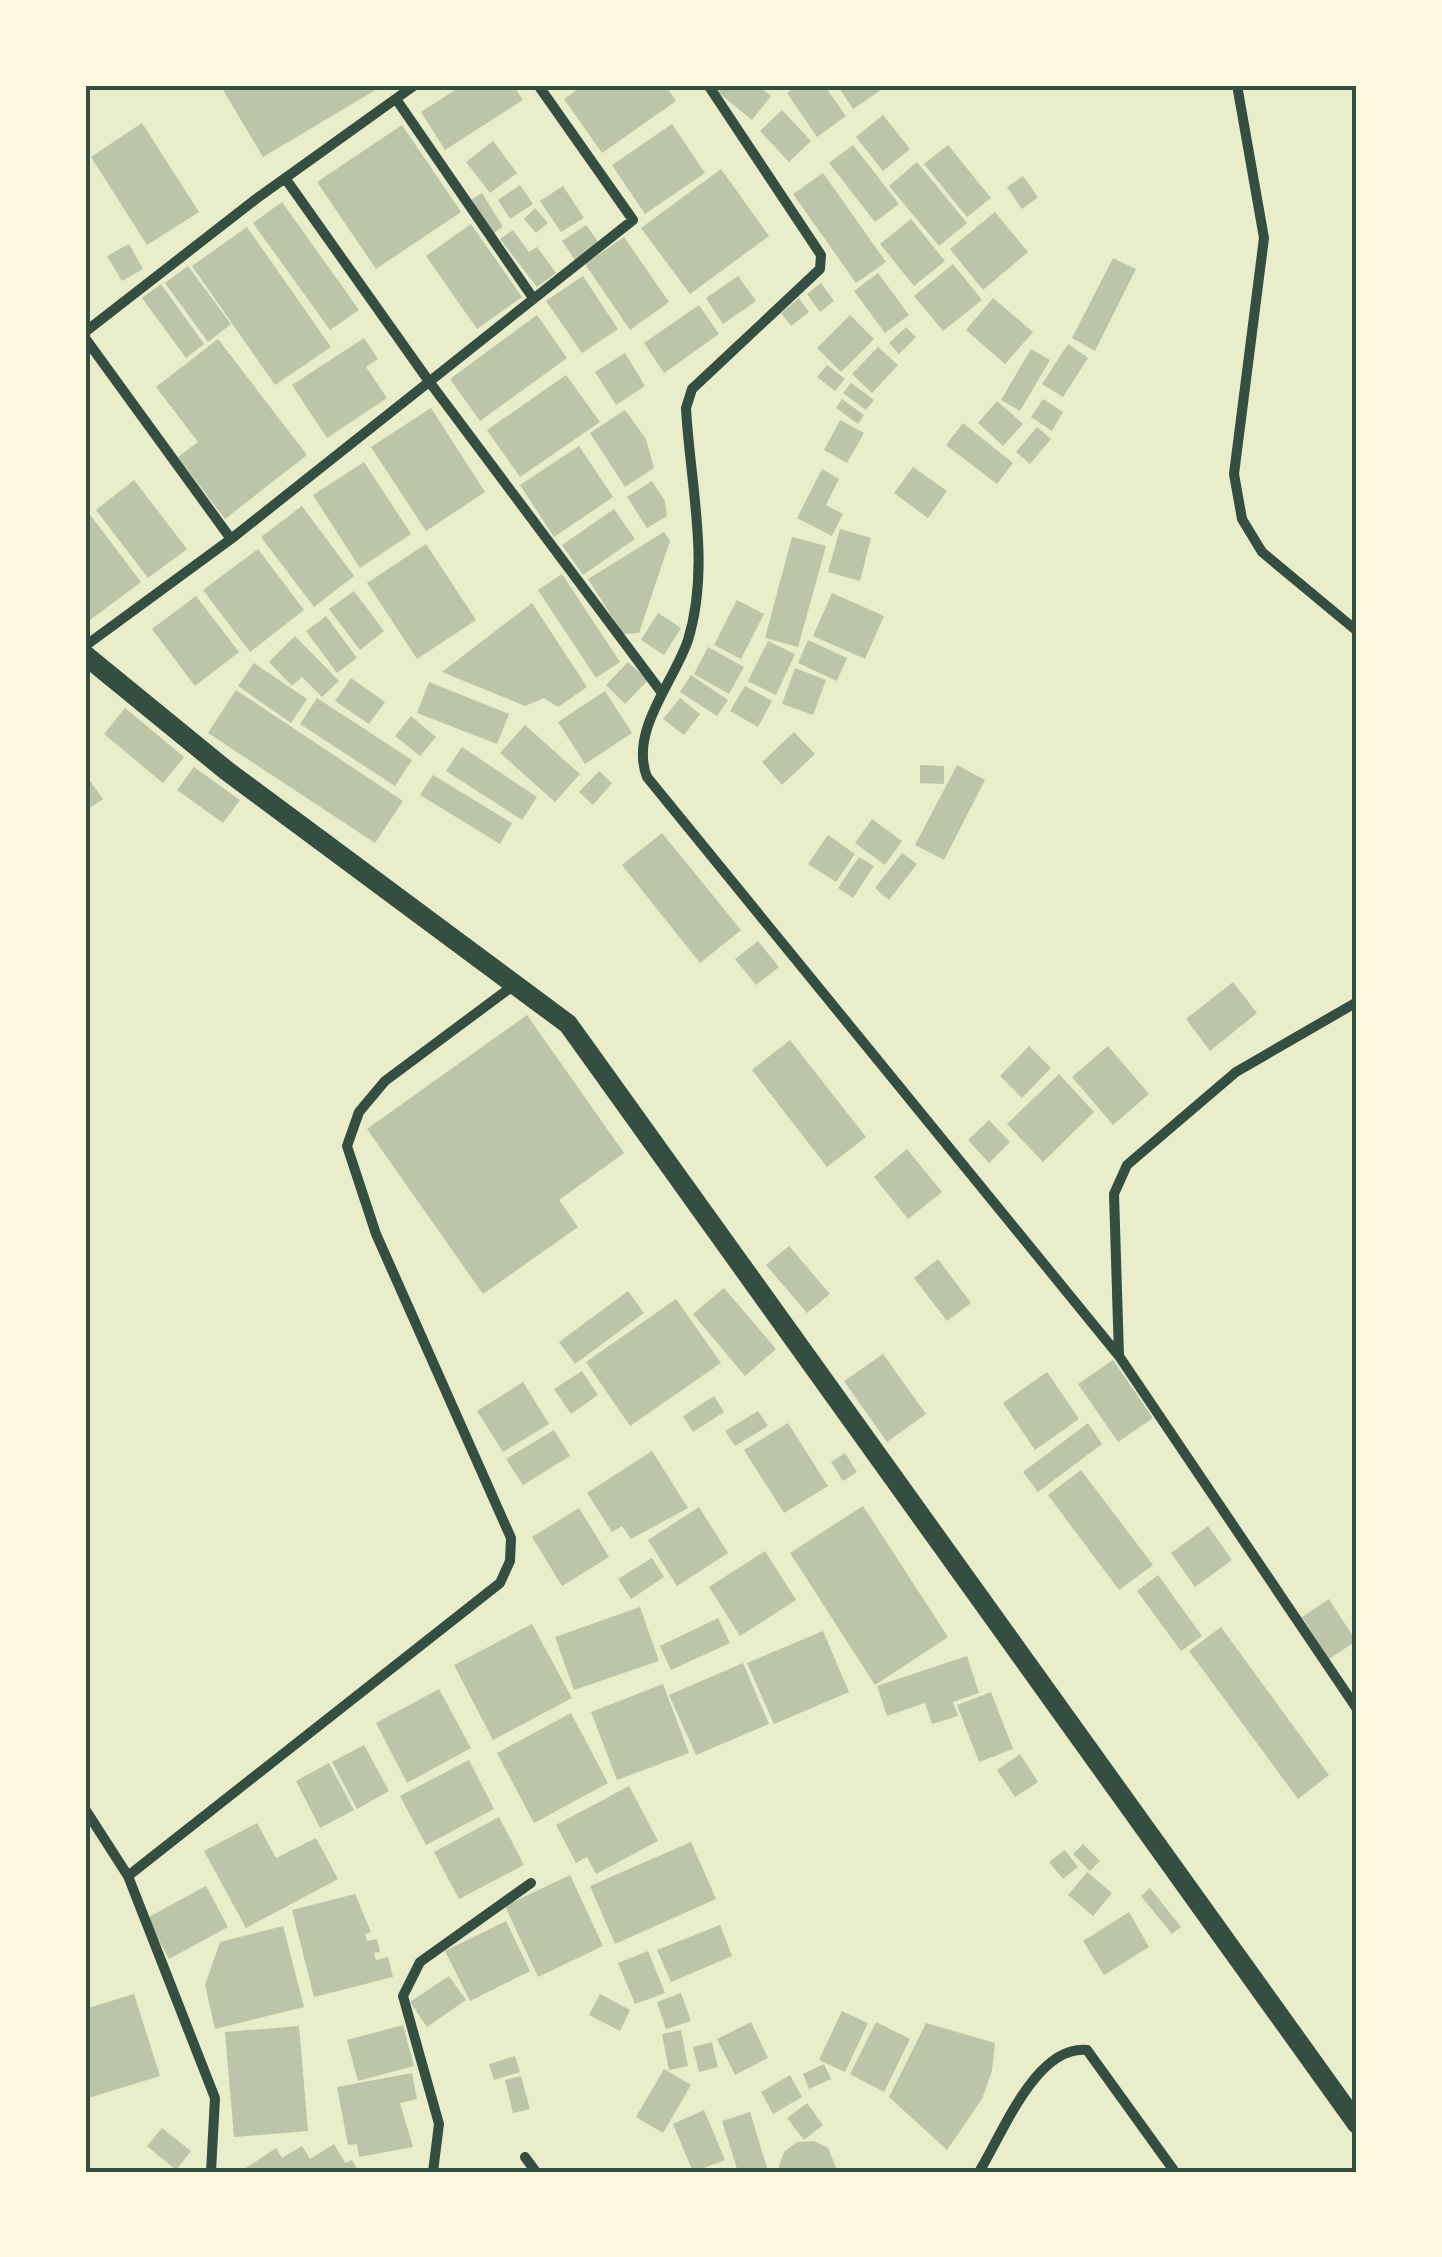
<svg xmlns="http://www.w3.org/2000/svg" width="1442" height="2257" font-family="'PT Serif',serif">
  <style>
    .building { fill: #bcc5a7 }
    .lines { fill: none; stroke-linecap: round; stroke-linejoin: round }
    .minor { stroke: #344e41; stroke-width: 10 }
    .secondary { stroke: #344e41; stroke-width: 20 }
    .neatline { fill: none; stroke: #344e41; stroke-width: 4 }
  </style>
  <rect width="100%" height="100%" fill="#e9edc9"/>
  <path class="building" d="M220,85h164l-121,72z
    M463,85h50l10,15 -78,50 -24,-38z
    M584,85h81l11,16 -74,52 -38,-54z
    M709,85h49l13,11 -19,24z
    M798,85h26l22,31 -29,21 -30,-44z
    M837,85h41l3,5 -28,19z
    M782,110l29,31 -22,21 -29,-31z
    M883,115l27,34 -27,22 -27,-34z
    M142,123l57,89 -52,33 -56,-88z
    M672,124l33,49 -60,41 -33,-49z
    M402,125l59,87 -85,57 -59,-87z
    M493,141l24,32 -27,20 -24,-31z
    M853,145l46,59 -24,18 -46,-59z
    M948,145l43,53 -24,19 -43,-53z
    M917,162l50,61 -28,23 -50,-60z
    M721,169l48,67 -79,58 -49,-66z
    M823,173l63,89 -30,21 -63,-89z
    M1023,176l15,21 -16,12 -15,-22z
    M520,185l13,19 -23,15 -12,-19z
    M563,186l21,32 -23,14 -21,-31z
    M482,193l21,34 -11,7 -21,-34z
    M282,202l77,108 -29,20 -77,-107z
    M535,208l13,15 -12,10 -12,-14z
    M995,212l33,40 -45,38 -33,-41z
    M911,219l34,42 -31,25 -34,-42z
    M471,224l51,73 -45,32 -51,-73z
    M586,225l13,18 -24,17 -13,-19z
    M247,227l84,120 -56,38 -83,-119z
    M513,230l16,22 8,-5 19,26 -19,14 -37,-48z
    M624,237l45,65 -39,28 -45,-66z
    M129,244l14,25 -21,12 -15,-25z
    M1113,258l23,11 -41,82 -23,-13z
    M953,264l29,36 -39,31 -29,-35z
    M188,266l43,58 -23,18 -43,-59z
    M878,273l31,42 -24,18 -31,-42z
    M583,276l35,53 -36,24 -36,-52z
    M738,276l18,25 -33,23 -17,-26z
    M821,283l13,18 -14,11 -13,-18z
    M161,284l43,60 -18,14 -44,-60z
    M799,298l10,14 -18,14 -10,-13z
    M993,298l40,34 -28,32 -39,-34z
    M699,305l20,29 -55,39 -20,-30z
    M537,315l30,43 -87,63 -30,-42z
    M850,315l24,24 -33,33 -24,-24z
    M906,327l10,10 -17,17 -10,-11z
    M364,338l14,21 -12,8 21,31 -60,40 -35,-53z
    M218,339l89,116 -82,64 -47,-62 20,-15 -42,-55z
    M1068,344l20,14 -25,39 -21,-13z
    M878,347l20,18 -26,28 -20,-19z
    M1031,349l19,11 -30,51 -19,-11z
    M625,353l20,33 -29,19 -21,-33z
    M827,365l18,14 -10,12 -18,-14z
    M566,375l34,47 -80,55 -33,-47z
    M851,383l23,17 -8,10 -23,-17z
    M842,399l22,16 -6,9 -22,-16z
    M1043,399l20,13 -11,19 -21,-14z
    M997,401l26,23 -20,22 -25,-23z
    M431,408l54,84 -59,39 -55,-84z
    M625,410l21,29 8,29 -29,19 -35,-54z
    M840,420l24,13 -17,30 -23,-13z
    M963,423l50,40 -16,21 -51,-39z
    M1037,427l14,12 -21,25 -14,-12z
    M579,446l34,51 -59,40 -34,-52z
    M364,462l47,72 -51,34 -47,-73z
    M913,467l34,24 -19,27 -34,-25z
    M822,469l17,10 -13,26 17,9 -11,22 -35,-18z
    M134,480l53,69 -39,29 -52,-68z
    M652,481l13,20 2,15 -20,12 -20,-31z
    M302,506l52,70 -40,31 -53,-70z
    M614,509l21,30 -52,36 -21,-30z
    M88,512l53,70 -51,38 -5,-6z
    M840,529l31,9 -11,43 -32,-9z
    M664,532l6,9 -31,92 -16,1 -35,-55z
    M792,537l34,9 -28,101 -33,-9z
    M426,544l50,76 -59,39 -50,-76z
    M258,549l46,61 -54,42 -47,-62z
    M562,574l58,88 -24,16 -58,-88z
    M354,591l30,40 -24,19 -31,-41z
    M832,593l52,23 -19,43 -52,-23z
    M196,596l43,56 -44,34 -43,-57z
    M737,600l27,14 -23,45 -27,-14z
    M532,603l55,84 -29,20 -14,-9 -19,8 -83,-34z
    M658,613l23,15 -17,27 -23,-15z
    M326,616l31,42 -20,15 -31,-42z
    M295,636l44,45 -17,16 -20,-20 -10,9 -23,-24z
    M808,640l39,18 -10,23 -39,-18z
    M768,641l27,13 -19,41 -28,-14z
    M708,647l36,20 -15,27 -35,-20z
    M628,662l20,18 -23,24 -19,-19z
    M254,663l53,36 -16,24 -53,-37z
    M795,668l31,12 -13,35 -31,-11z
    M691,675l37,25 -11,16 -37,-24z
    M351,678l34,24 -16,22 -34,-23z
    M429,682l80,32 -12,30 -80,-31z
    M745,686l27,15 -14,26 -28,-16z
    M236,690l167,111 -28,42 -167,-110z
    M605,691l27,42 -47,31 -27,-42z
    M317,698l95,62 -17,26 -95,-62z
    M680,698l20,16 -16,21 -21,-16z
    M125,708l59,49 -21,26 -59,-49z
    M411,716l25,21 -16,19 -25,-20z
    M525,725l55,49 -25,28 -55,-49z
    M794,732l21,22 -33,31 -20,-23z
    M462,747l75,50 -15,23 -76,-49z
    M920,765l24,1v18l-24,-1z
    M957,765l28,15 -41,80 -29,-15z
    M194,767l46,33 -17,23 -46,-33z
    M599,771l13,12 -19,22 -14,-13z
    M85,774l18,25 -18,12z
    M433,775l79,48 -12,21 -80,-49z
    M872,819l30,22 -17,24 -30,-22z
    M662,833l79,97 -41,33 -78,-98z
    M828,835l27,19 -19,28 -28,-18z
    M902,853l15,11 -28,36 -14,-12z
    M859,857l15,9 -21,32 -15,-10z
    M758,941l21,26 -23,18 -21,-26z
    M1233,982l24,31 -47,38 -24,-32z
    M527,1015l97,138 -65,47 19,27 -95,67 -116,-165z
    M790,1040l76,97 -39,30 -75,-97z
    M1029,1046l22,22 -29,30 -22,-22z
    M1108,1046l41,48 -36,31 -41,-48z
    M1059,1074l35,38 -51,50 -36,-38z
    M989,1120l21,22 -21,21 -21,-23z
    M907,1149l35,43 -34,27 -34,-42z
    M789,1246l41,48 -23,19 -41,-48z
    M938,1259l33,44 -24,18 -33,-43z
    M724,1288l52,61 -31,27 -52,-62z
    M628,1291l16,22 -69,51 -16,-22z
    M676,1299l45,64 -91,63 -44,-64z
    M883,1354l43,60 -39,28 -43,-61z
    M1113,1360l40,58 -35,24 -40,-58z
    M582,1371l16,24 -27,19 -17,-25z
    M1047,1372l32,47 -44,31 -32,-47z
    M523,1382l26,42 -46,28 -26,-41z
    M714,1396l10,16 -31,20 -10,-16z
    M758,1411l10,15 -33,20 -10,-15z
    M788,1423l40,63 -44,27 -40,-63z
    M1088,1423l14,21 -64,48 -15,-20z
    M554,1430l16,26 -47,29 -17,-26z
    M652,1451l36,57 -57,31 -9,-13 -10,6 -25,-39z
    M845,1453l12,19 -14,9 -12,-19z
    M1081,1470l72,95 -34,25 -71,-95z
    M863,1506l85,131 -73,48 -85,-132z
    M699,1507l29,46 -51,33 -29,-46z
    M579,1508l30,49 -47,29 -30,-49z
    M1208,1526l24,34 -37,27 -24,-34z
    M765,1551l31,49 -56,36 -31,-49z
    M652,1558l12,19 -33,22 -13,-20z
    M1158,1575l44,61 -21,15 -44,-60z
    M1329,1599l27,42 -27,18 -27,-42z
    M640,1607l19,54 -85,29 -19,-53z
    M718,1618l12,25 -59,27 -11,-24z
    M532,1624l40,74 -79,42 -39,-75z
    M1221,1627l108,148 -31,24 -109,-148z
    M823,1631l26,61 -75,32 -27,-61z
    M967,1656l12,37 -26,9 5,14 -26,8 -7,-21 -38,13 -10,-30z
    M743,1663l26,61 -73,31 -27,-60z
    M663,1684l26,69 -72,27 -26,-68z
    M439,1689l32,59 -64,35 -31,-60z
    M991,1692l22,57 -34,13 -22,-57z
    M571,1713l37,70 -74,40 -37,-70z
    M364,1745l25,46 -32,18 -25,-47z
    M1020,1754l18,28 -23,15 -18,-27z
    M469,1760l25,49 -68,36 -26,-49z
    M329,1763l25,47 -34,18 -24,-47z
    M629,1786l29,55 -62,33 -9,-17 -11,6 -20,-38z
    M499,1817l25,48 -65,34 -25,-47z
    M257,1823l19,35 40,-20 22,41 -92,49 -42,-77z
    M691,1842l25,57 -101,45 -25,-58z
    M1083,1844l17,17 -10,10 -17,-17z
    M1065,1850l13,17 -15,12 -14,-17z
    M1087,1872l25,21 -19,23 -25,-21z
    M570,1875l33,71 -65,31 -33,-71z
    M206,1886l22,41 -59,32 -22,-41z
    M1150,1888l31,39 -9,7 -31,-38z
    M355,1894l16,38 -6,2 2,7 10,-2 3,13 -6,1 2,7 12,-3 5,20 -79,20 -22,-87z
    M1129,1912l20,35 -45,28 -21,-34z
    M506,1921l24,50 -60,30 -25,-50z
    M720,1925l12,31 -61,26 -14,-32z
    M283,1926l21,81 -89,22 -10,-44 15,-43z
    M648,1951l17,42 -30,11 -17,-41z
    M449,1976l17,24 -39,27 -17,-25z
    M681,1993l10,28 -25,8 -9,-27z
    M134,1994l26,82 -75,23v-90z
    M600,1994l30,16 -10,21 -31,-16z
    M842,2011l26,12 -23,49 -26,-12z
    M751,2022l17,36 -33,17 -18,-36z
    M876,2022l34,17 -26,53 -34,-18z
    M926,2023l69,20 -3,28 -10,28 -35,51 -58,-53z
    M403,2025l11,41 -56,15 -11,-41z
    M299,2026l9,105 -74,6 -9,-105z
    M681,2030l7,36 -19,4 -7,-36z
    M712,2042l6,25 -19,5 -6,-25z
    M515,2056l5,16 -26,8 -5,-16z
    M824,2064l7,15 -22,10 -6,-15z
    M664,2069l27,16 -28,48 -27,-16z
    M412,2073l5,26 -17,4 13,44 -54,10 -2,-13 -9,1 -11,-58z
    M790,2075l12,22 -29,17 -12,-22z
    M521,2076l9,33 -17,4 -8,-33z
    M807,2103l16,22 -19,15 -17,-22z
    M704,2110l21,50 -32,12 -20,-48z
    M750,2112l18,59 -4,1h-26l-16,-51z
    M162,2128l29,23 -15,19 -29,-24z
    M814,2141l14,7 10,24h-61l7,-20 13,-10z
    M334,2144l11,19 7,-3 7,12h-119l36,-24 6,10 20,-12 8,13z"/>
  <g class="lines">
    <path class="minor" d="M708,85l113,170 -1,14 -128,120 -6,19c4,76 25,157 2,232 -14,42 -59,91 -41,137l472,579
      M1237,85l27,153 -30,236 8,45 20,33 95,79
      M396,99l137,199
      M285,178l143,202 234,313
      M85,332l171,-133 159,-114
      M85,338l146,201
      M85,646l146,-107 402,-319 -95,-135
      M1357,1002l-121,70 -109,93 -13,29 5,162 238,353
      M85,1809l43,67
      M525,2157l11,15
      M211,2172l4,-74 -87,-222 372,-293 10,-22 1,-23 -135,-304 -29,-88 12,-34 26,-31 129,-96
      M433,2172l6,-48 -36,-128 17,-34 111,-79
      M979,2172c24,-39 57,-127 108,-122l88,122"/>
    <path class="secondary" d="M85,655l142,116 341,253 789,1100"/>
  </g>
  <rect width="1442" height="2257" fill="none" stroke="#fefae0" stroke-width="175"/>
  <rect x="88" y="88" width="1266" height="2082" class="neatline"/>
</svg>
